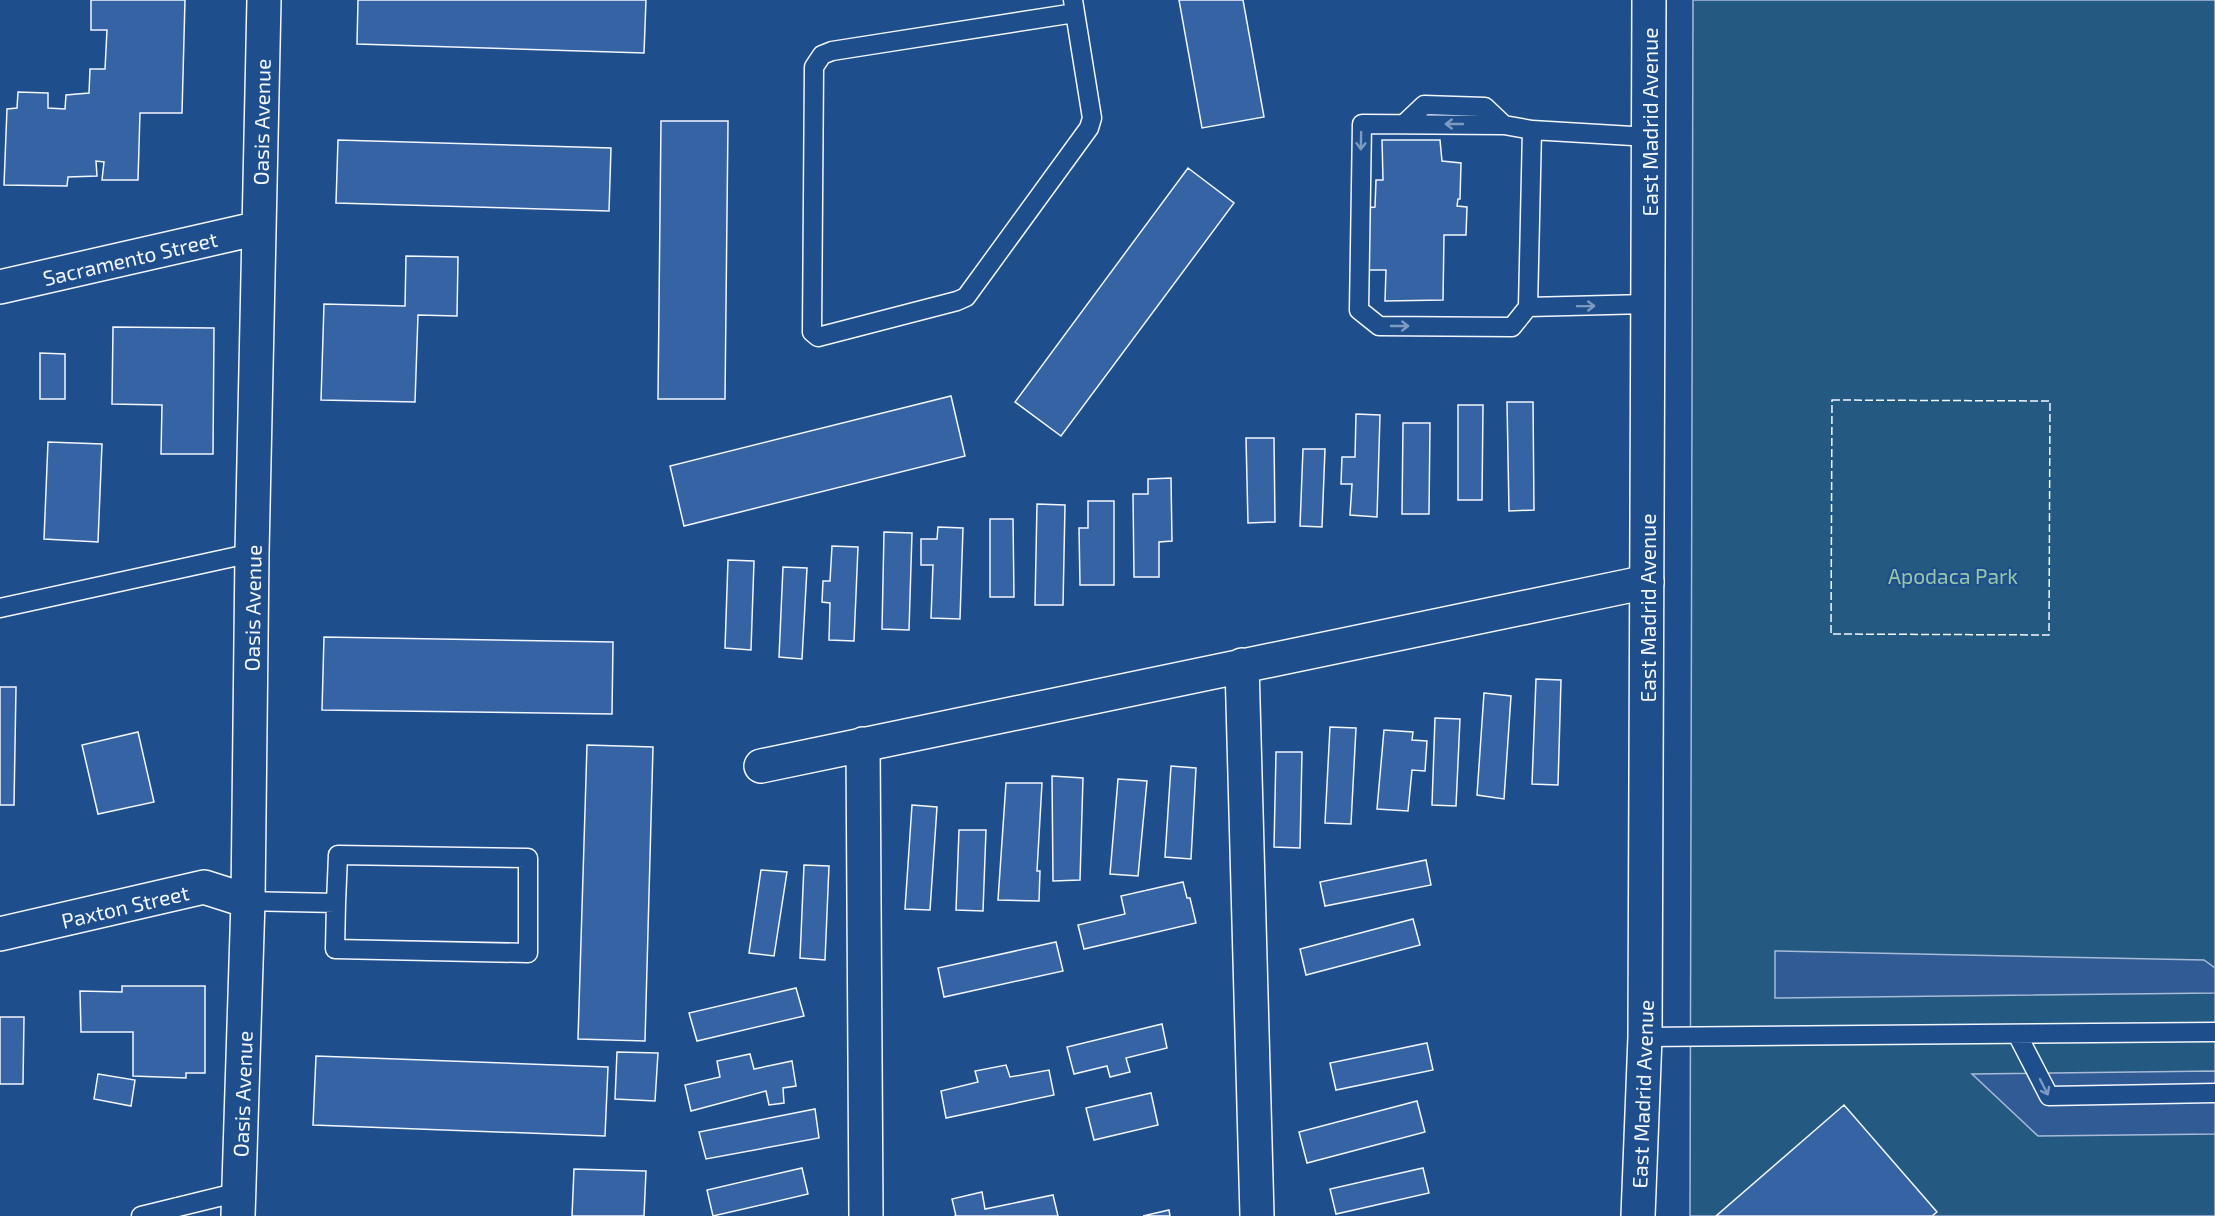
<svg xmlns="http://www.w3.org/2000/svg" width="2215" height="1216" font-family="'Exo 2',sans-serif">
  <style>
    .green { fill: #245a82; stroke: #a8bbd7; stroke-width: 1.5 }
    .parking { fill: #305b95; stroke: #a8bbd7; stroke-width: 1.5 }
    .building { fill: #3563a3; stroke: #f2f6ff; stroke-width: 1.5 }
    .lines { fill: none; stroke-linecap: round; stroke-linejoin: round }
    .lane-casing { stroke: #f2f6ff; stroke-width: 21 }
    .street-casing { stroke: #f2f6ff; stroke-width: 36 }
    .secondary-casing { stroke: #f2f6ff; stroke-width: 36 }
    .lane { stroke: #1f4e8c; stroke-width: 18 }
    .street { stroke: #1f4e8c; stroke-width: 33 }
    .secondary { stroke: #1f4e8c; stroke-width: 33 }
    .fence { stroke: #f2f6ff; stroke-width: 1.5; stroke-dasharray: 8 3; stroke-linecap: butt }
    .oneway { stroke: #7e9ac0 }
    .labels { text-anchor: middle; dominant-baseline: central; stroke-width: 4.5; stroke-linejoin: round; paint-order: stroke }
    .street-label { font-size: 21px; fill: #f2f6ff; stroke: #1f4e8c }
    .park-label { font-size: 21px; fill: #97c8a6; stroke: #1f4e8c }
  </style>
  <rect width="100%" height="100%" fill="#1f4e8c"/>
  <path class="green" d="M1693,0h522v1216h-525z"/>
  <path class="parking" d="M1775,951l429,9 11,8v25l-440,5z
    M2215,1071v63l-177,2 -66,-62z"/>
  <path class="building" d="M91,0h94l-3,113h-42l-2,67h-36l2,-18 -8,-1 1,15 -29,1 -1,9 -63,-1 3,-76 10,-1 1,-16 30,1v15l17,1 1,-14 23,-2 1,-24h15l2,-39h-16z
    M358,0h288l-2,53 -287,-9z
    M1179,0h64l21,117 -62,11z
    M661,121h67l-3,278h-67z
    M338,140l273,8 -2,63 -273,-8z
    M1382,140h58l2,21 19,2 -1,36h-2l-1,7 10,1 -1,28h-22l-1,65 -58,1 1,-31h-24l3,-62 10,-1 1,-27h7z
    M1188,168l46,35 -173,233 -46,-34z
    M406,256l52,1 -1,59 -39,-1 -3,87 -94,-2 3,-96 81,2z
    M113,327l101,1 -1,126h-52l1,-49 -50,-1z
    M40,353l25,1v45h-25z
    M951,396l14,60 -281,70 -14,-60z
    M1507,402h26l1,108 -25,1z
    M1458,405h25l-1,95h-24z
    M1356,414l24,1 -3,102 -27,-2 2,-31h-11l1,-27h13z
    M1403,423h27l-1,91h-27z
    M1246,438h28l1,84 -27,1z
    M48,442l54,2 -4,98 -54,-3z
    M1303,449h22l-3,78 -22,-1z
    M1171,478l1,63 -13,1v35h-25l-1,-83h15v-15z
    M1088,501h26v84h-34l-1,-57h9z
    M1037,504l28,1 -2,100h-28z
    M990,519h23l1,78h-24z
    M938,527l25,1 -3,91 -29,-1 2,-53h-12v-26h16z
    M884,532l28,1 -3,97 -27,-1z
    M832,546l26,1 -4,94 -25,-1 1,-37 -8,-1 1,-21h7z
    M728,560l26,1 -3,89 -26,-2z
    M783,567l24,1 -5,91 -23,-2z
    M324,637l289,5 -1,72 -290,-4z
    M1536,679l25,1 -3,105 -26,-1z
    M0,687h16l-2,118h-14z
    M1484,693l27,3 -7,103 -27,-4z
    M1435,718l25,1 -4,87 -24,-1z
    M1330,727l26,1 -5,96 -26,-1z
    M1384,730l29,2 -1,8 15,1 -2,30 -13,-1 -4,41 -31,-2z
    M138,732l16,70 -56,12 -16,-69z
    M587,745l66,2 -8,294 -67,-2z
    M1276,752h26l-2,96 -26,-1z
    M1171,766l25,2 -5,91 -26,-2z
    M1052,776l31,2 -3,102 -27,1z
    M1118,779l29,2 -9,95 -28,-2z
    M1006,783h36l-5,88h3l-1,30 -41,-1z
    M912,805l25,2 -7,103 -25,-1z
    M959,830h27l-3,81 -27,-1z
    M1426,860l5,25 -106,21 -5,-24z
    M804,865l25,1 -4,94 -25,-2z
    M761,870l26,2 -13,84 -25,-3z
    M1183,882l4,16h3l6,25 -112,26 -6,-24 47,-11 -4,-18z
    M1413,919l7,26 -114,30 -6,-26z
    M1056,942l7,29 -119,26 -6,-29z
    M122,986h83v87h-19v5l-53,-2v-44h-52l-1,-41 42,1z
    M796,988l8,28 -107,25 -8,-28z
    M0,1017h24l-1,67h-23z
    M1162,1024l5,24 -41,10 4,14 -20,5 -3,-11 -33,8 -7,-27z
    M1427,1043l6,27 -97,20 -6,-27z
    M617,1052l41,1 -3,48 -40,-2z
    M750,1054l4,15 38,-8 4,25 -13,2 1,15 -15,2 -3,-14 -75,20 -6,-26 35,-8 -3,-16z
    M316,1056l292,11 -3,69 -292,-11z
    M1006,1065l4,12 39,-7 5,25 -108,23 -5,-27 37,-9 -3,-11z
    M98,1074l37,6 -4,26 -37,-7z
    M1151,1093l7,32 -64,15 -8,-32z
    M1417,1101l8,31 -118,31 -8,-31z
    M1844,1105l93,107 -5,4h-216z
    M815,1109l4,29 -113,21 -7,-27z
    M802,1168l6,26 -95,22 -6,-26z
    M1423,1168l6,25 -93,21 -6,-25z
    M574,1169l72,2 -2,45h-72z
    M982,1192l3,17 68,-14 5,21h-104h2l-4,-17z
    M1169,1210l1,6h-27z"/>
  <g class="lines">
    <defs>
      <path id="lane" d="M1073,0l19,118 -3,10 -123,169 -9,4 -139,36 -6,-5 2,-265 8,-12 10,-4 243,-38
        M1404,124l20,-19 61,2 19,18
        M1532,130l-28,-5 -142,-1 -3,186 20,16 133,1 16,-20 4,-177 117,7
        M1528,307l119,-3
        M0,608l252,-55
        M248,901l88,2 -1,46 193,4v-95l-190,-3 -2,48
        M2017,1034l32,62 166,-3
        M1645,1037l570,-5
        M141,1216l98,-24"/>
      <path id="street" d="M0,287l259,-59
        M1242,665l15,551
        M863,744l3,472
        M761,766l886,-184
        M0,934l204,-47 44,14
        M238,1216l10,-315 4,-348 12,-553"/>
      <path id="secondary" d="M1638,1216l7,-179 4,-1037"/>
    </defs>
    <use href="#lane" class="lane-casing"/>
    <use href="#street" class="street-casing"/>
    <use href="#secondary" class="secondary-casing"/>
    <use href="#lane" class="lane"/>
    <use href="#street" class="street"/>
    <use href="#secondary" class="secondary"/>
    <path class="fence" d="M1832,400l218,1 -1,234 -218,-1z"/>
  </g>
  <defs><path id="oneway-shaft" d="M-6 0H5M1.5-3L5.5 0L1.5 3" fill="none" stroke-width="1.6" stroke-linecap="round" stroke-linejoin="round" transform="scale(1.5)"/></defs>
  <g class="oneway">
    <use href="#oneway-shaft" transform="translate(1454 124) rotate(-180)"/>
    <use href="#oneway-shaft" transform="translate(1361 141) rotate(91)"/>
    <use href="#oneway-shaft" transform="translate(1586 306) rotate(-1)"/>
    <use href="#oneway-shaft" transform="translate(1400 326)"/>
    <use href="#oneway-shaft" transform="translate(2044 1087) rotate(63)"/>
  </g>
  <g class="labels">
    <g class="street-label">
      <text transform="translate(261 122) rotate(-89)">Oasis Avenue</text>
      <text transform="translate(1649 122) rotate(-90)">East Madrid Avenue</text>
      <text transform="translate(130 258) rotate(-13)">Sacramento Street</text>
      <text transform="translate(252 608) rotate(-89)">Oasis Avenue</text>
      <text transform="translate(1647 608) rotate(-90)">East Madrid Avenue</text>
      <text transform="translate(125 906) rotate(-13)">Paxton Street</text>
      <text transform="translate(242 1094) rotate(-88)">Oasis Avenue</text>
      <text transform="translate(1642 1094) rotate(-88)">East Madrid Avenue</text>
    </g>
    <g class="park-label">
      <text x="1953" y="575">Apodaca Park</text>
    </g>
  </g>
</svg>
